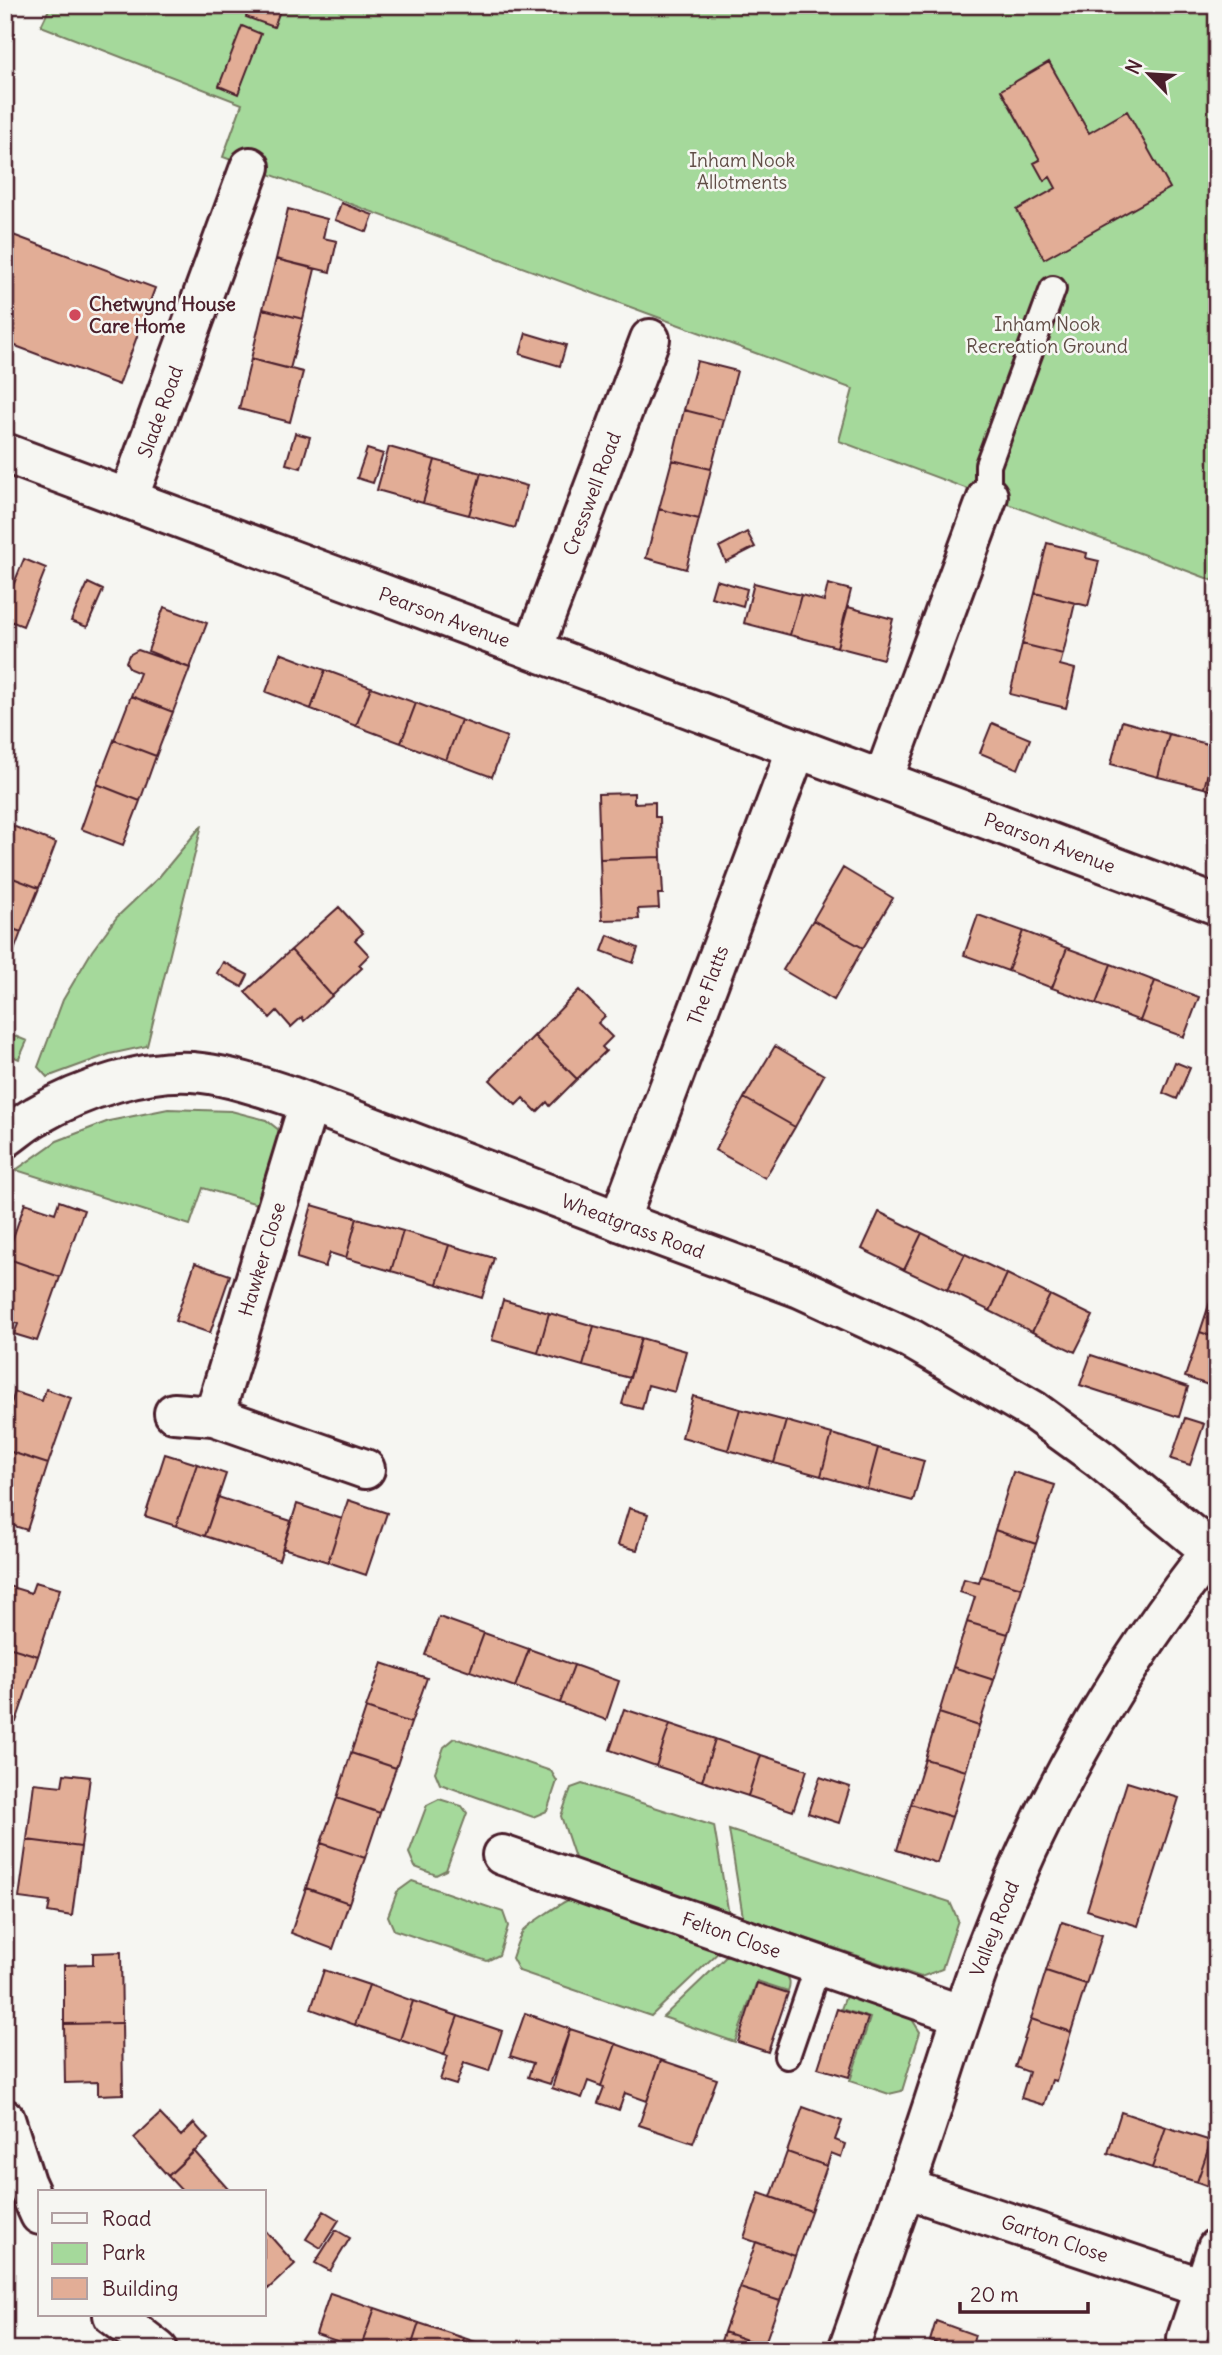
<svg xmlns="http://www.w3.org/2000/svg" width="1222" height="2355" font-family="Delius,sans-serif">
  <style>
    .green { fill: #a5d99b; stroke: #787c63; stroke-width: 2 }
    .building { fill: #e2ad96; stroke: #4a1f2b; stroke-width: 2 }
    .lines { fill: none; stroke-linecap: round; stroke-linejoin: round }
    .service-casing { stroke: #4a1f2b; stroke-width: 30 }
    .minor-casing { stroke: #4a1f2b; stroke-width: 44 }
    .service { stroke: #f6f6f2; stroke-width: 24 }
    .minor { stroke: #f6f6f2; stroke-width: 38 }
    .poi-dot { fill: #d1495b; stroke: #f6f6f2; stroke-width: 2.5 }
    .labels { text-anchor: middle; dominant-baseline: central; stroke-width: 5; stroke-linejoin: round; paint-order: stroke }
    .park-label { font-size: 19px; fill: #614e47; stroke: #f6f6f2 }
    .poi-label { font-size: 19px; font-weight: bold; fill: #4a1f2b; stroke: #f6f6f2; text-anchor: start }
    .street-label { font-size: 19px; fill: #4a1f2b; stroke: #f6f6f2 }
  </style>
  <rect width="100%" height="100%" fill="#f6f6f2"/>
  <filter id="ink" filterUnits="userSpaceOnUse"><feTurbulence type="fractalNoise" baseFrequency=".0143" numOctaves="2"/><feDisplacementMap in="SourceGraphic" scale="14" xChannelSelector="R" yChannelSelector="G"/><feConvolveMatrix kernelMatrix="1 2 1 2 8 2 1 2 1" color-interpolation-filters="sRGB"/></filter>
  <g filter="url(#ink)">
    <path class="green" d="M51,5h1166v577l-378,-141 14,-52 -630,-232 19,-53 -201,-78z
      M202,825l-55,221 -37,8 -63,23 -9,-10 25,-67 29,-49 25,-34 42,-40z
      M5,1032l22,9 -8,18 -14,-6z
      M168,1109l63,2 35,9 18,14 -16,63 -11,7 -54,-16 -13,37 -174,-55 41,-29 52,-20z
      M455,1738l96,33 6,10 -10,30 -14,6 -93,-33 -5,-12 9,-25z
      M582,1784l132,42 15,89 -153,-54 -15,-45 10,-28z
      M439,1799l23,7 5,7 -21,57 -10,5 -21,-8 -6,-14 18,-48z
      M729,1830l221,72 8,18 -16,49 -21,8 -178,-60z
      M412,1881l91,31 5,14 -9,29 -12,6 -93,-31 -6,-14 9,-24z
      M570,1899l14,3 137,48 -70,66 -132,-45 -7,-13c3,-8 6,-20 11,-27 3,-5 40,-29 47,-32z
      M731,1952l53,20c6,6 7,11 4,19l-31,-10 -22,61 -72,-25z
      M859,1995l49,18 12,19 -18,59 -13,3 -39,-13 20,-63 -29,-9 5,-13z"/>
    <path class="building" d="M251,5h31l-8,22 -28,-10z
      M242,26l19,8 -23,60 -19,-8z
      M1049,62l40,71 38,-22 43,77 -126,71 -27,-49 39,-22 -6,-11 -6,4 -10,-18 6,-3 -39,-70z
      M341,203l32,12 -6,17 -32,-12z
      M288,209l39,10 -4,19 14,3 -7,31 -54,-13z
      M5,232l150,56 -36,97 -114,-43z
      M276,259l39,10 -12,50 -40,-10z
      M263,309l40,10 -13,50 -39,-10z
      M526,333l40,12 -6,21 -40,-12z
      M251,359l52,13 -13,50 -51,-13z
      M697,361l40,10 -13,49 -40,-10z
      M684,410l40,10 -13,49 -39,-9z
      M295,433l15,4 -9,31 -15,-4z
      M389,447l46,13 -12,43 -46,-13z
      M367,449l16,5 -10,29 -16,-5z
      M435,460l46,13 -12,42 -46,-12z
      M672,460l39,9 -12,50 -40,-10z
      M481,473l46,13 -12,42 -46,-13z
      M659,509l40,10 -13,50 -40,-11z
      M747,532l8,15 -29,15 -7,-15z
      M1047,543l40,10 -1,5 13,3 -11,45 -53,-13z
      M24,559l22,9 -23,58 -18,-7v-14z
      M716,580l31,9 -4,17 -32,-9z
      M88,583l15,7 -16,37 -16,-6z
      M754,583l47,12 -11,40 -46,-12z
      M828,584l23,6 -14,57 -47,-12 11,-40 23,6z
      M1035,593l40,10 -12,51 -41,-10z
      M164,607l43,16 -17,45 -42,-17z
      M848,607l45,12 -10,40 -46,-12z
      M1022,644l41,10 -3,11 15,4 -9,39 -56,-14z
      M138,650l52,18 -17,44 -42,-16 9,-23 -10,-4 -4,-7 3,-7z
      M280,653l45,17 -14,39 -45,-17z
      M325,670l46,17 -15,39 -45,-17z
      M371,687l45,16 -15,40 -45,-17z
      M131,696l42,16 -17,44 -42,-16z
      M416,703l45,17 -15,40 -45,-17z
      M461,720l46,17 -15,40 -46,-17z
      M1122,721l47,13 -11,43 -47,-13z
      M992,723l38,16 -12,30 -38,-16z
      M1169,734l46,12 -11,42 -46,-11z
      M114,740l42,16 -16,45 -43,-17z
      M1215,746h2v46l-13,-4z
      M97,784l43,17 -17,44 -42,-16z
      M634,793v10l21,-1v15h5l1,40 -61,2 -2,-65z
      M5,823l51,20 -17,45 -34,-13z
      M661,857l2,37h-5l1,14 -21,1 1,10 -37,1 -2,-61z
      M843,868l50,30 -30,50 -50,-28z
      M5,875l34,13 -18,44 -16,-6z
      M339,907l24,26 -8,7 14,15 -10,10 3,3 -30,28 -41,-46z
      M978,915l45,16 -15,40 -44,-16z
      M813,920l50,28 -29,52 -51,-30z
      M5,926l16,6 -16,43z
      M1023,931l44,17 -15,40 -44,-17z
      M608,935l30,13 -5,15 -31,-12z
      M1067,948l44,16 -15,40 -44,-16z
      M291,950l41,46 -28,25 -2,-4 -11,10 -14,-16 -7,7 -25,-26z
      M223,962l25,13 -6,12 -25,-14z
      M1111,964l44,17 -15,40 -44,-17z
      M1155,981l44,16 -15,40 -44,-16z
      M579,990l26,26 -7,7 14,14 -10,10 4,4 -29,28 -43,-43z
      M534,1036l43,43 -27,27 -3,-4 -10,10 -14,-14 -7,7 -26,-25z
      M775,1046l49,29 -29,52 -51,-29z
      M1175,1062l15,6 -13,31 -14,-6z
      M744,1098l51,29 -30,51 -50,-28z
      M59,1201l25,9 -24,67 -54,-19 19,-55 30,10z
      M312,1205l45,13 -11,40 -16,-5 -5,14 -28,-9z
      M879,1212l43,21 -18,37 -42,-21z
      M357,1218l46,13 -12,40 -45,-13z
      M403,1231l46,14 -12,39 -46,-13z
      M922,1233l43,21 -18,36 -43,-20z
      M449,1245l45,13 -12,40 -45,-14z
      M965,1254l42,20 -17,37 -43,-21z
      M6,1258l54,19 -23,64 -23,-7 4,-10 -13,-5z
      M195,1263l35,12 -20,58 -35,-12z
      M1007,1274l43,21 -18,37 -42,-21z
      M1215,1287h2v51l-17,-6z
      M1050,1295l43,21 -18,36 -43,-20z
      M503,1300l46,13 -11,40 -46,-13z
      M549,1313l45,13 -11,40 -45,-13z
      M594,1326l47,12 -11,40 -47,-12z
      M1200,1332l17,6v50l-32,-11z
      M641,1338l45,13 -11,41 -27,-7 -6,24 -20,-5z
      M1091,1355l97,32 -9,30 -99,-32z
      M46,1389l25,9 -23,66 -43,-14v-29l10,-29 27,9z
      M693,1396l47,13 -12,41 -46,-13z
      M740,1409l46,12 -12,42 -46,-13z
      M1185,1418l19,6 -14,41 -19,-6z
      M786,1421l46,13 -11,42 -47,-13z
      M832,1434l46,14 -11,41 -46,-13z
      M878,1448l46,13 -11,40 -46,-12z
      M5,1450l43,14 -21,66 -22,-7 2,-11 -2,-1z
      M165,1454l32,10 -21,62 -31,-10z
      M197,1464l29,10 -21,62 -29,-10z
      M1013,1472l42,13 -19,59 -41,-14z
      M218,1497l73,24 -12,39 -74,-24z
      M348,1500l39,13 -21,62 -38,-13z
      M297,1504l45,15 -14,43 -45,-14z
      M629,1508l19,6 -11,36 -19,-5z
      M995,1530l41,14 -14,44 -41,-12z
      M981,1576l41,12 -14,46 -41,-12 8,-25 -15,-5 4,-13 15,4z
      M35,1582l25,7 -22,67 -33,-10v-61l26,8z
      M439,1617l45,16 -14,38 -45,-16z
      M967,1622l41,12 -14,46 -41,-13z
      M484,1633l45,16 -14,38 -45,-16z
      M5,1646l33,10 -22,66 -11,-4z
      M529,1649l45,16 -14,38 -45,-16z
      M382,1663l45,15 -16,45 -45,-15z
      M574,1665l45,16 -13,39 -46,-17z
      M953,1667l41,13 -15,46 -40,-13z
      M366,1708l45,15 -15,45 -45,-15z
      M624,1709l46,15 -14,42 -46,-16z
      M939,1713l40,13 -13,45 -41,-12z
      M670,1724l45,15 -13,42 -46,-15z
      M715,1739l46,16 -13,41 -46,-15z
      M351,1753l45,15 -16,45 -43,-15z
      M761,1755l46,15 -14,41 -45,-15z
      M925,1759l41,12 -14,46 -41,-13z
      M64,1774l26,3 -9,70 -54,-7 7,-57 28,3z
      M820,1777l30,10 -11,36 -31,-10z
      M1127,1782l52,16 -41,128 -51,-16z
      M337,1798l43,15 -15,45 -44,-15z
      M911,1804l41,13 -15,46 -40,-13z
      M27,1840l54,7 -9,69 -24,-4 2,-10 -31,-4z
      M321,1843l44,15 -16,45 -43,-15z
      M306,1888l43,15 -16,46 -42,-16z
      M1062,1922l40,13 -16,49 -40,-13z
      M121,1952l1,71 -58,1v-59l29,-1v-11z
      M324,1970l45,15 -14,40 -44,-16z
      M1046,1971l40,13 -15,48 -40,-13z
      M757,1983l31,10 -20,59 -30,-10z
      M369,1985l44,16 -13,39 -45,-15z
      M413,2001l45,15 -14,39 -44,-15z
      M837,2009l31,9 -19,59 -31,-9z
      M525,2013l45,16 -20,55 -22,-7 5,-14 -23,-7z
      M458,2016l44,15 -13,40 -25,-8 -8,22 -16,-5 8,-24 -4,-1z
      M1031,2019l40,13 -15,49 -4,-1 -8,25 -23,-7 8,-26 -14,-5z
      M122,2023l1,71 -25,1v-13l-33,1 -1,-59z
      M570,2029l46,15 -15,42 -13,-5 -6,17 -30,-10z
      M616,2044l45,16 -14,41 -22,-8 -6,17 -21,-7 6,-16 -3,-1z
      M661,2060l56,19 -24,64 -54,-18z
      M803,2107l39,14 -7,19 10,4 -4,13 -10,-4 -4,13 -40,-14z
      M1121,2112l45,15 -14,41 -44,-15z
      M160,2114l21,22 13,-13 14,16 -40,37 -34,-38z
      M1166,2127l45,14 -14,41 -45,-14z
      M1211,2141l6,2v46l-20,-7z
      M194,2151l34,38 -3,3h-42l-15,-16z
      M787,2152l40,14 -16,45 -40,-14z
      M759,2193l52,18 -16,45 -51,-18z
      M324,2211l15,9 -18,28 -15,-9z
      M264,2229l31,35 -27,25 -4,-5z
      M336,2230l14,8 -20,33 -15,-8z
      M756,2242l39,14 -15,45 -40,-13z
      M740,2288l40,13 -16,45 -40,-14z
      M330,2293l45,15 -15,41 -44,-15z
      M375,2308l44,15 -9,27 -50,-1z
      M936,2321l39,14 -5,15h-16l-24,-9z
      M419,2323l45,15 -4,12h-50z
      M724,2332l40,14 -1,4h-45z
      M464,2338l35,12h-39z"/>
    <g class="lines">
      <defs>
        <path id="service" d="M988,496v-31l65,-176
          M787,2056l31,-90"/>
        <g id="minor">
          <path id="s1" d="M5,453l1212,452"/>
          <path id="s2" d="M128,499l122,-332"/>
          <path id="s3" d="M533,649l117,-310"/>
          <path d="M883,780l105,-284"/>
          <path id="s4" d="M5,1138c10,-7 20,-16 31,-22 44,-26 113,-50 166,-43 32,4 63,15 94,25l323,123 181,67 111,51 123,72 66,48 111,92"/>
          <path id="s5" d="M619,1221l178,-473"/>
          <path d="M174,1413l40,3 151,53"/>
          <path id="s6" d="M214,1416l95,-313"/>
          <path id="s7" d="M502,1855l460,160"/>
          <path d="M5,2119l20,63 15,33"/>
          <path id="s8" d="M905,2188l298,100"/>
          <path d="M113,2315l45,35"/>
          <path d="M1187,2338l30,-90"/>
          <path id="s9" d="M848,2350c28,-79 56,-157 82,-236 18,-55 35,-111 56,-166 54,-142 135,-285 231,-404"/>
        </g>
      </defs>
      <use href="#service" class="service-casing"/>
      <use href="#minor" class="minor-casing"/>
      <use href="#service" class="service"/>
      <use href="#minor" class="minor"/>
    </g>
  </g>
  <circle class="poi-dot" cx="75" cy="315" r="7"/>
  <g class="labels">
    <g class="park-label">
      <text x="742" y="160">Inham Nook<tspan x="742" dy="22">Allotments</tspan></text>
      <text x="1047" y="324">Inham Nook<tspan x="1047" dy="22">Recreation Ground</tspan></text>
    </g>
    <g class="poi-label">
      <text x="89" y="304">Chetwynd House<tspan x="89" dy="22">Care Home</tspan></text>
    </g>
    <g class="street-label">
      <text stroke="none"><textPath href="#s2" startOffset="93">Slade Road</textPath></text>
      <text stroke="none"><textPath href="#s3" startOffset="166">Cresswell Road</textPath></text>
      <text stroke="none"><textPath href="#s1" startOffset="469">Pearson Avenue</textPath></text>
      <text stroke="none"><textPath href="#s1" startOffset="1115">Pearson Avenue</textPath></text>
      <text stroke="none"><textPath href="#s5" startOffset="252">The Flatts</textPath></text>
      <text stroke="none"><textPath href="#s4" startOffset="670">Wheatgrass Road</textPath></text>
      <text stroke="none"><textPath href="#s6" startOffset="164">Hawker Close</textPath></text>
      <text stroke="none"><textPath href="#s9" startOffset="446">Valley Road</textPath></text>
      <text stroke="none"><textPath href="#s7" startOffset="243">Felton Close</textPath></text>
      <text stroke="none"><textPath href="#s8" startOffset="158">Garton Close</textPath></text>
    </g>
  </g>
  <rect width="1222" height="2355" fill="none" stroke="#f6f6f2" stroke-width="28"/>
  <rect x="14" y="14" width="1194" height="2327" fill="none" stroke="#4a1f2b" stroke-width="2.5" filter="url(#ink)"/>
  <rect x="38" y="2190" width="228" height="126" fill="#f6f6f2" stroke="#b1a0a2" stroke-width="2"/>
  <rect x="52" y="2213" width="35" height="10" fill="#f6f6f2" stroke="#b1a0a2" stroke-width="2"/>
  <text x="102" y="2226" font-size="21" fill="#4a1f2b">Road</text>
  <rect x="52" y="2243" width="35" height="21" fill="#a5d99b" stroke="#b1a0a2" stroke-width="2"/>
  <text x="102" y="2260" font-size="21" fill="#4a1f2b">Park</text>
  <rect x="52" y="2278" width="35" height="21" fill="#e2ad96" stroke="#b1a0a2" stroke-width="2"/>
  <text x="102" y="2296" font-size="21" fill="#4a1f2b">Building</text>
  <g transform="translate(1149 74) rotate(295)" stroke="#f6f6f2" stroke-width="5" paint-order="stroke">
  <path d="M0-5L12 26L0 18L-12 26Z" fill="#4a1f2b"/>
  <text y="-10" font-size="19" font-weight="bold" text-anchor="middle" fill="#4a1f2b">N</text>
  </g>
  <path d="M960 2302v10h128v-10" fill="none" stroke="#4a1f2b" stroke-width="3.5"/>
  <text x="970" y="2302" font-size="21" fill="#4a1f2b" stroke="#f6f6f2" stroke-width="5" paint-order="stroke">20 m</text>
</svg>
